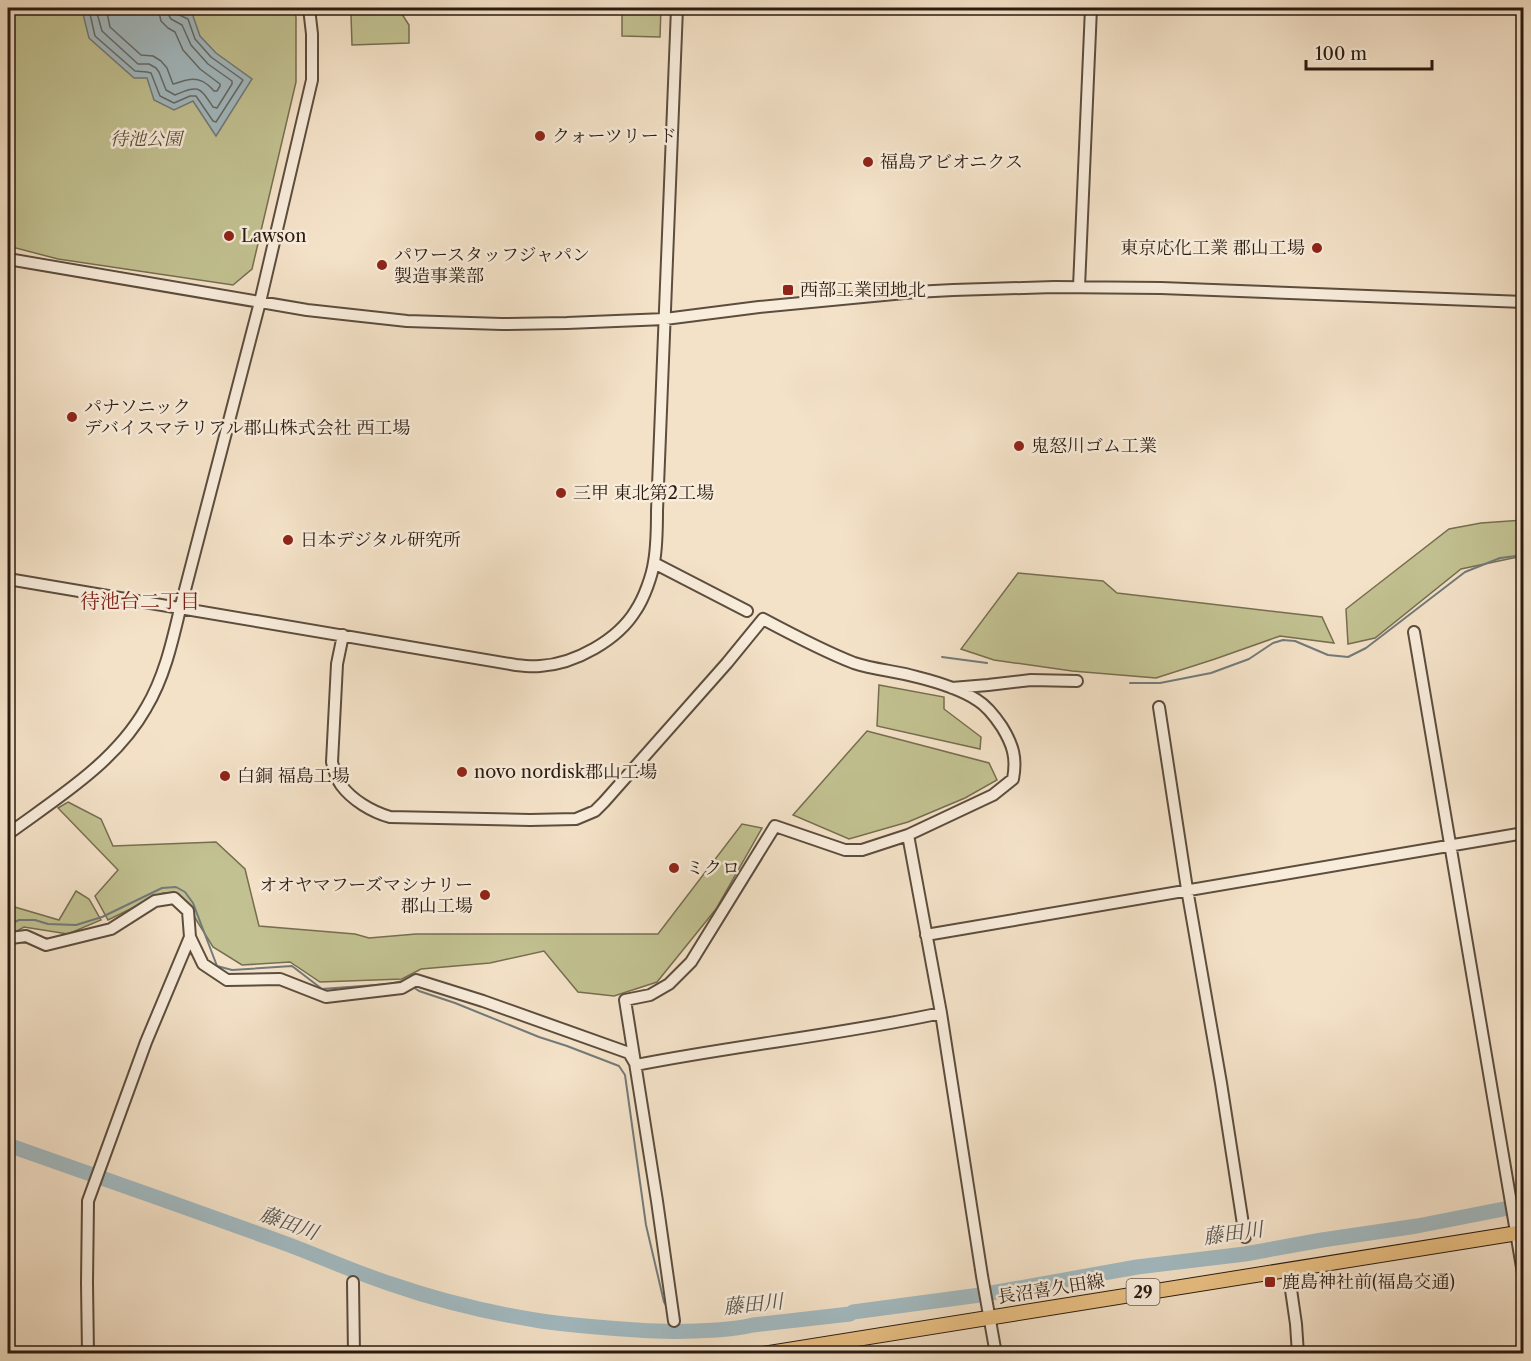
<svg xmlns="http://www.w3.org/2000/svg" width="1531" height="1361" font-family="'Libre Caslon Text','Noto Serif JP',serif">
  <style>
    .green { fill: #c2c191; stroke: #766e50; stroke-width: 1.5 }
    .water { fill: #a2bac1; stroke: #727a7a; stroke-width: 1.5 }
    .lines { fill: none; stroke-linecap: round; stroke-linejoin: round }
    .shore { stroke: #666a68; stroke-width: 1.5 }
    .stream { stroke: #727a7a; stroke-width: 2 }
    .river { stroke: #a2bac1; stroke-width: 15 }
    .minor-casing { stroke: #5c4d3e; stroke-width: 14 }
    .major-casing { stroke: #2a1b10; stroke-width: 16 }
    .minor { stroke: #f8ecdb; stroke-width: 10 }
    .major { stroke: #eac184; stroke-width: 14 }
    .poi-dot { fill: #8f2418; stroke: #f8ecdb; stroke-width: 2 }
    .labels { text-anchor: middle; dominant-baseline: central; stroke-width: 5; stroke-linejoin: round; paint-order: stroke }
    .shield { fill: #f8ecdb; stroke: #685a4d; stroke-width: 1.5 }
    .shield-label { font-size: 16px; font-weight: bold; fill: #2a1b10 }
    .poi-label { font-size: 18px; fill: #2a1b10; stroke: #f8ecdb; text-anchor: start }
    .park-label { font-size: 18px; font-style: italic; fill: #584d37; stroke: #f8ecdb }
    .street-label { font-size: 18px; fill: #2a1b10; stroke: #f8ecdb }
    .neighbourhood-label { font-size: 20px; fill: #7a1f14; stroke: #f8ecdb }
    .water-label { font-size: 20px; font-style: italic; fill: #54534e; stroke: #f8ecdb }
  </style>
  <rect width="100%" height="100%" fill="#f4e2c8"/>
  <filter id="stains"><feTurbulence type="fractalNoise" baseFrequency=".00333" numOctaves="4"/><feColorMatrix values="0 0 0 0 .2 0 0 0 0 .09 0 0 0 0 .02 0 0 0 .5 -.17"/></filter>
  <radialGradient id="worn" r=".72"><stop offset=".6" stop-color="#630" stop-opacity="0"/><stop offset="1" stop-color="#630" stop-opacity=".3"/></radialGradient>
  <path class="green" d="M8,8h285l3,9v65l-44,187 -19,16 -175,-26 -50,-13z
    M355,8h43l11,17v18l-57,2 -1,-30z
    M622,8h39l-1,29 -38,-1z
    M1523,520v36l-62,13 -86,69 -27,6 -2,-35 103,-80 32,-6z
    M1018,573l85,8 14,12 205,24 12,26 -54,-7 -65,23 -59,19 -84,-7 -78,-11 -33,-11z
    M879,685l65,12v12l37,28 -1,12 -103,-23z
    M867,731l122,32 8,17 -32,18 -57,24 -59,17 -56,-24z
    M68,802l33,17 12,27 103,-4 29,27 14,57 96,8 14,4 47,-4h242l84,-110 20,4 -46,81 -59,73 -43,14 -36,-4 -34,-41 -54,12 -69,6 -19,10 -82,3 -30,-20 -48,3 -29,-18 -26,-42 -9,-11 -15,-1 -55,27 -13,-24 23,-26 -60,-62z
    M76,891l13,8 12,21 -33,14 -44,-7 -16,9v-31l51,15z"/>
  <path class="water" d="M84,8h97v2l11,3 8,23 16,17 36,26 -36,57 -23,-35 -19,9 -20,-10 -7,-22h-13l-45,-40 -6,-24z"/>
  <g class="lines">
    <path class="shore" d="M90,8v6l5,22 40,35 12,1 4,1 9,23 14,7 16,-7h6l17,25 3,1 27,-42 -32,-23 -16,-18 -7,-20 -11,-5 -2,-6
      M97,8v5l5,18 36,33h11l7,4 3,4 7,18 9,5c24,-10 24,-9 38,12l4,1 15,-24v-3l-24,-17 -17,-19 -9,-20 -11,-6 -3,-5 -1,-6
      M106,8l4,19 31,28 12,1 8,5 6,7 6,16c5,-1 9,-3 14,-4 12,-3 20,3 27,11h3l3,-5v-2l-20,-15 -17,-19 -8,-18 -7,-4 -7,-7 -3,-13"/>
    <path class="stream" d="M942,657l45,6
      M1130,683h30l51,-10 38,-14 24,-16 10,-3 12,1 33,14 20,2 18,-9 99,-76 35,-14 24,-3
      M8,925l11,-5h16l13,4 28,1 26,-8 60,-29 14,-1 9,5 8,11 24,63 15,4 60,-4 30,23 67,-5 14,-3
      M413,987l6,4 36,12 84,34 28,9 52,20 6,9 21,150 18,77 3,5"/>
    <path class="river" d="M8,1145c88,31 177,62 265,94 40,14 78,32 118,45 49,17 99,29 150,37 27,4 54,6 81,8 32,3 64,3 95,1 13,-1 24,-2 36,-5l97,-11 3,-2 127,-17 157,-28 108,-13 77,-14 95,-14 107,-21"/>
    <defs>
      <path id="minor" d="M8,259l299,51 100,11 95,3 65,-1 98,-4 94,-12 156,-15 38,-2 101,-3 107,1 363,14
        M1079,287l12,-279
        M654,563l93,48
        M8,579l508,86c8,1 16,2 24,1 35,-2 78,-26 96,-56 8,-12 16,-34 18,-48 3,-17 3,-34 3,-51l20,-503
        M1414,632l110,647
        M343,635l-6,29 -5,98c2,8 4,16 9,23 11,15 31,27 49,32l140,3 46,-1 19,-8 9,-9 123,-139 36,-44c30,16 60,32 91,44 21,7 43,8 63,14 20,5 43,12 60,23 10,6 19,18 25,27 11,18 15,31 11,52l-20,16 -85,40 -46,15h-17l-70,-24 -84,136 -22,22 -19,11 -25,5 32,201 17,120
        M952,688l36,-3 43,-5 46,1
        M1159,707l28,182 34,194 24,154
        M8,834c49,-36 107,-71 138,-126 18,-30 26,-65 34,-99l80,-307 52,-222v-46l-3,-26
        M908,835l33,178 41,263 14,78
        M926,935l598,-102
        M8,940l3,-2 15,-2 20,9 65,-16 44,-28 19,-3 14,13 2,26 13,27 24,16 53,-1 46,18 76,-9 14,-8 67,21 146,52 7,12c101,-20 204,-30 305,-52
        M1288,1269l8,55 2,30
        M353,1282l1,72
        M88,1354l-1,-71 1,-82 58,-159 44,-105"/>
      <path id="major" d="M763,1354l761,-122"/>
    </defs>
    <use href="#minor" class="minor-casing"/>
    <use href="#major" class="major-casing"/>
    <use href="#minor" class="minor"/>
    <use href="#major" class="major"/>
  </g>
  <g class="poi-dot">
    <circle cx="540" cy="136" r="6"/>
    <circle cx="868" cy="162" r="6"/>
    <circle cx="229" cy="236" r="6"/>
    <circle cx="1317" cy="248" r="6"/>
    <circle cx="382" cy="265" r="6"/>
    <rect x="782" y="284" width="12" height="12" rx="3"/>
    <circle cx="72" cy="417" r="6"/>
    <circle cx="1019" cy="446" r="6"/>
    <circle cx="561" cy="493" r="6"/>
    <circle cx="288" cy="540" r="6"/>
    <circle cx="462" cy="772" r="6"/>
    <circle cx="225" cy="776" r="6"/>
    <circle cx="674" cy="868" r="6"/>
    <circle cx="485" cy="895" r="6"/>
    <rect x="1264" y="1276" width="12" height="12" rx="3"/>
  </g>
  <g class="labels">
    <rect class="shield" x="1126.5" y="1279" width="33" height="26" rx="4.5"/>
    <g class="shield-label">
      <text x="1143" y="1292">29</text>
    </g>
    <g class="poi-label">
      <text x="552" y="136">クォーツリード</text>
      <text x="880" y="162">福島アビオニクス</text>
      <text x="241" y="236">Lawson</text>
      <text x="1305" y="248" text-anchor="end">東京応化工業 郡山工場</text>
      <text x="394" y="255">パワースタッフジャパン<tspan x="394" dy="21">製造事業部</tspan></text>
      <text x="800" y="290">西部工業団地北</text>
      <text x="84" y="407">パナソニック<tspan x="84" dy="21">デバイスマテリアル郡山株式会社 西工場</tspan></text>
      <text x="1031" y="446">鬼怒川ゴム工業</text>
      <text x="573" y="493">三甲 東北第2工場</text>
      <text x="300" y="540">日本デジタル研究所</text>
      <text x="474" y="772">novo nordisk郡山工場</text>
      <text x="237" y="776">白銅 福島工場</text>
      <text x="686" y="868">ミクロ</text>
      <text x="473" y="885" text-anchor="end">オオヤマフーズマシナリー<tspan x="473" dy="21">郡山工場</tspan></text>
      <text x="1282" y="1282">鹿島神社前(福島交通)</text>
    </g>
    <g class="park-label">
      <text x="146" y="139">待池公園</text>
    </g>
    <g class="street-label">
      <text transform="translate(1051 1289) rotate(-9)">長沼喜久田線</text>
    </g>
    <g class="neighbourhood-label">
      <text x="140" y="601">待池台二丁目</text>
    </g>
    <g class="water-label">
      <text transform="translate(289 1223) rotate(20)">藤田川</text>
      <text transform="translate(1233 1233) rotate(-8)">藤田川</text>
      <text transform="translate(753 1304) rotate(-6)">藤田川</text>
    </g>
  </g>
  <rect width="1531" height="1361" fill="none" stroke="#f4e2c8" stroke-width="30"/>
  <rect x="9" y="9" width="1513" height="1343" fill="none" stroke="#2a1b10" stroke-width="3"/>
  <rect x="15" y="15" width="1501" height="1331" fill="none" stroke="#2a1b10" stroke-width="1.5"/>
  <path d="M1306 60v9h126v-9" fill="none" stroke="#2a1b10" stroke-width="3"/>
  <text x="1315" y="60" font-size="18" fill="#2a1b10" stroke="#f8ecdb" stroke-width="4.5" paint-order="stroke">100 m</text>
  <rect width="100%" height="100%" filter="url(#stains)"/>
  <rect width="100%" height="100%" fill="url(#worn)"/>
</svg>
